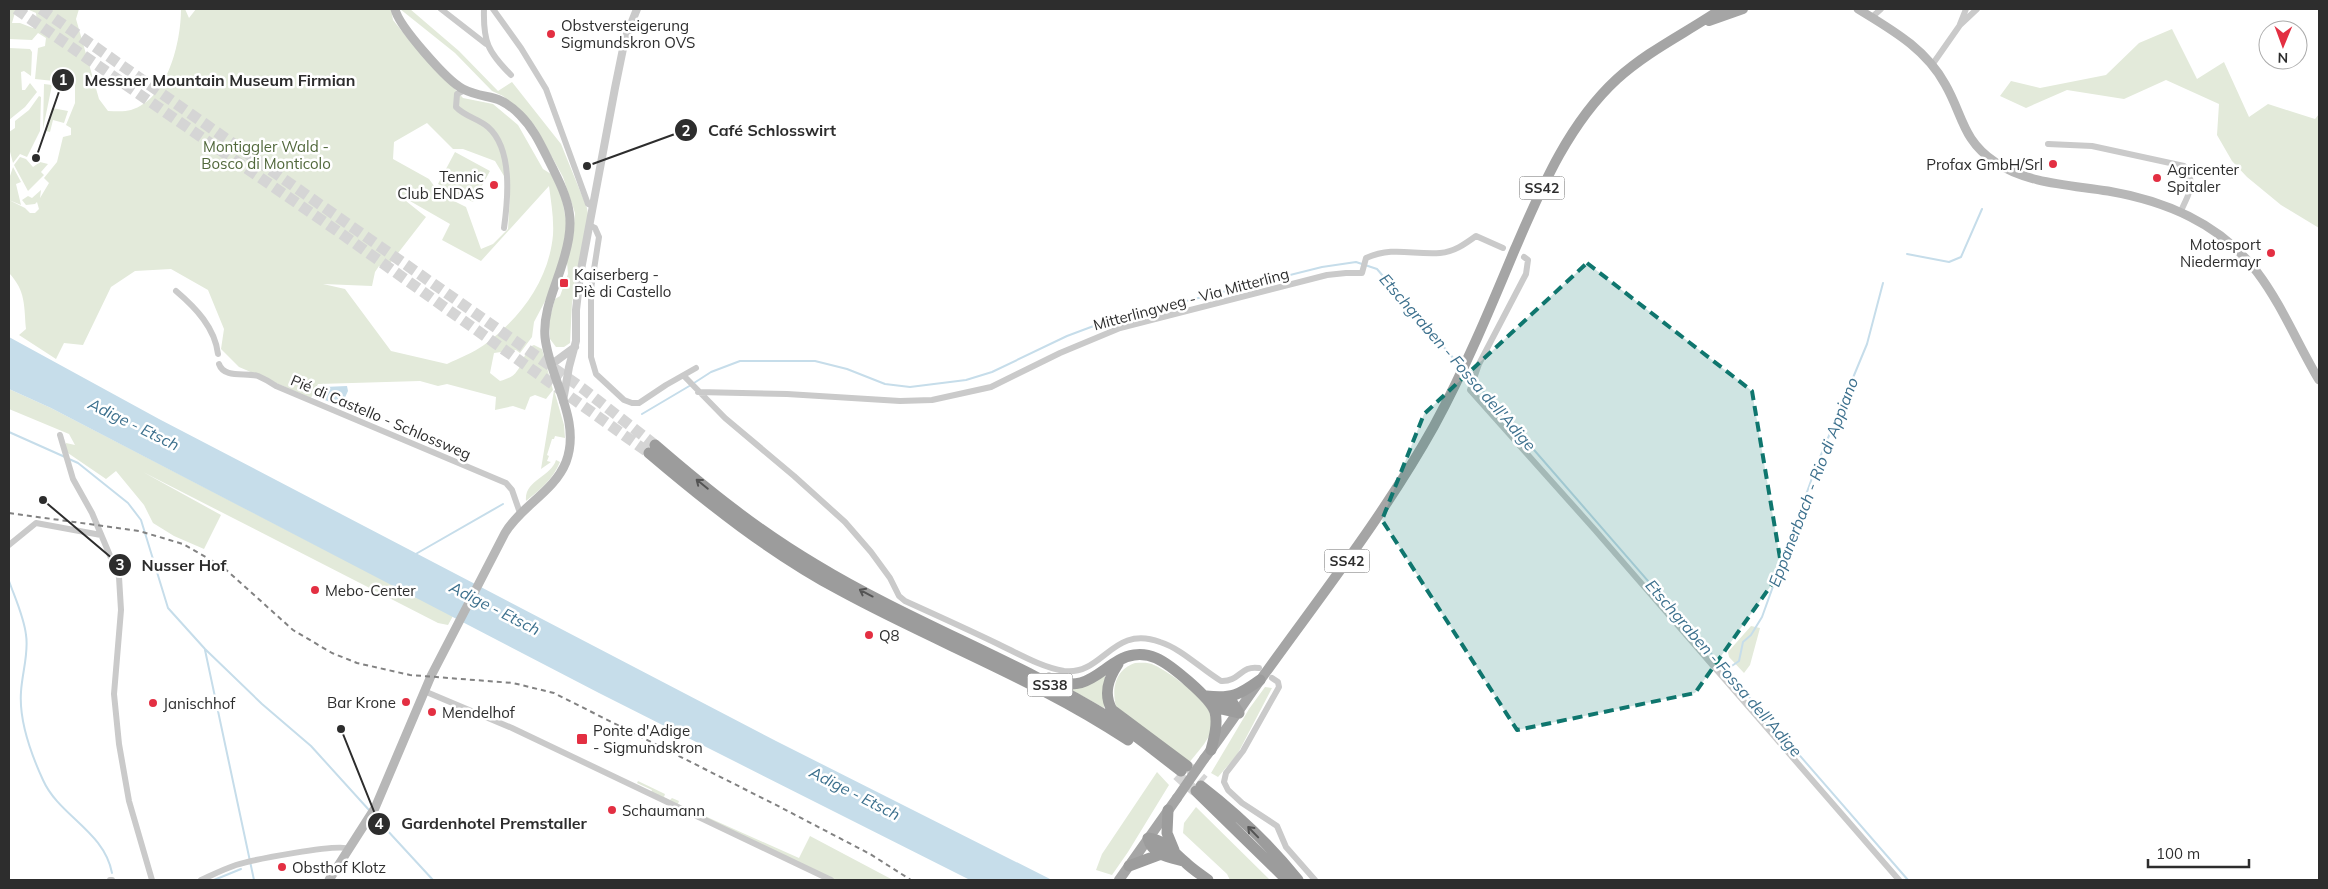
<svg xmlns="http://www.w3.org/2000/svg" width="2328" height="889" font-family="Mulish,sans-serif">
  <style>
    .green { fill: #e3eada; fill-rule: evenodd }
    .water { fill: #c6ddea }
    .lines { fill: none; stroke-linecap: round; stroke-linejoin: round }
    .stream { stroke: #c6ddea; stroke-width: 2 }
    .trunk-tunnel { stroke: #d5d5d5; stroke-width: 11; stroke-dasharray: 11 5.5; stroke-linecap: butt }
    .minor { stroke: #cacaca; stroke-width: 6 }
    .tertiary { stroke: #cacaca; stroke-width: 8 }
    .secondary { stroke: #b7b7b7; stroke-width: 9 }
    .primary { stroke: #a5a5a5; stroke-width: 10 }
    .trunk { stroke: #9c9c9c; stroke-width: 11 }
    .rail { stroke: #828282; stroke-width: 2; stroke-dasharray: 5 4; stroke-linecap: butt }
    .primary-bridge { stroke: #a5a5a5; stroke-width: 10 }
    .oneway { stroke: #545454 }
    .marked { fill: #0f766e; fill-opacity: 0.2; stroke: #0f766e; stroke-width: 4; stroke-dasharray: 10 6; stroke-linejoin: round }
    .poi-dot { fill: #e32f42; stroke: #fff; stroke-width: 2 }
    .labels { text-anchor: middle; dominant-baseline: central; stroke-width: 5; stroke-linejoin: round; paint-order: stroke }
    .shield { fill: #fff; stroke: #6c6c6c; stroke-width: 1 }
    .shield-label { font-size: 14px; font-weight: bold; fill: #2d2d2d }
    .poi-label { font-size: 15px; fill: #2d2d2d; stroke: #fff; text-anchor: start }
    .park-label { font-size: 15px; fill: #51683b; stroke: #fff }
    .street-label { font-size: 15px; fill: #2d2d2d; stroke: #fff }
    .water-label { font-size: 16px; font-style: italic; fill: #3c708d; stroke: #fff }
    .leader { fill: none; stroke: #2d2d2d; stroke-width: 2 }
    .callout-dot { fill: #2d2d2d; stroke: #fff; stroke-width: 2 }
    .mark-label { font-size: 15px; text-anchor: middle; font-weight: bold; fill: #fff }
    .callout-label { font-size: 16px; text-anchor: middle; font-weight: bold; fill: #2d2d2d; stroke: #fff; stroke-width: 5; stroke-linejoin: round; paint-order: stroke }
  </style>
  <rect width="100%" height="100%" fill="#fff"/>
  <path class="green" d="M9,9h7l-4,14h8l13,5 4,-6 -1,-9 -9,-4h52l-3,10 23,80 9,12c7,0 16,1 23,-1 37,-11 50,-68 50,-101h4l4,9 7,-9h195l2,11 16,20 54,58 30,6 25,21 25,44 8,5 11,24 6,34 -17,58 -17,32 -2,15 -12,16 -4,-3 -22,3 -4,20 10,8c7,-2 13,-4 17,-10 7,-8 7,-22 17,-26l8,4 11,41 -7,9 -11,-4 -5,2 -5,13 -12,-4 -18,4 1,-13 -49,-13 -9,2 -18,-5 -102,3 -7,14 -72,-31 -18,-18 3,-20 -16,-39 -37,-21 -36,2 -24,16 -28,58 -19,-2 -8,16 -37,-24 7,-6c-2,-23 0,-38 -17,-56v-73l16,8 5,5h5l4,-4 -2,-7 -2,2 -9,1 -4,-5 6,-4 4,2 9,-8 -1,8 9,-15 -5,-5 13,-16 6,-25 8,-2v-7l-5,-3 9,-22v-19l-12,-1 1,-5 -8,-1 -2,4 -19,-2 3,-31 7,-2 1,-8 -8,-5 -6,7 -23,-1zM427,123l26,26h10l32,12 12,20 3,15 -2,33 -15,15 -12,5 -15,-42 -26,-13 -11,-15 -36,-20 1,-17zM549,186c2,16 5,32 4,49 -4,45 -33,84 -69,110 -11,8 -25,13 -37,19l-56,-13 -46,-62 -22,-5 49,2 3,-14 4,-6h9l38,-49 -30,-24 54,31 -8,16 39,21z
    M400,9h10l49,42 39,40 14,-9 49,62 26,64 2,13 -17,82 -2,40 -6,4h-8l-6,-8 -1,-18 6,-22 5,-3 8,-22 -1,-12 6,-27 2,-22 -12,-36 -28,-51 -32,-30 -11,-5 -37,-38z
    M2172,29l25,50 27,-17 25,55 19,-13 47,15 4,-5v114l-38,-23 -34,-28 -15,-16 -15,-26 2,-31 -53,-24 -42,19 -57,-9 -41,18 -26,-12 11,-15 29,7 66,-13 33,-32z
    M9,48l21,1 2,3 -1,24 -7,-5 -3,1 1,18h3l5,-7 7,9 -12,15 -16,13z
    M44,84l8,1 -9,44z
    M39,96l2,1 -1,34 -13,26 -7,-3 -7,9 -4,-15v-16l6,-4v-7l14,-11z
    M52,108l16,3 -4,12 -11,-3 -3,12 -4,-1z
    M455,152l35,19 -17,31 -35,-18z
    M20,157l6,2 7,8 7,-5 8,2 -7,8 3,3 -16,16 -14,-26z
    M13,167l8,15 -5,2 5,21 -12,-5v-21z
    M9,389l42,19 402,208 -5,9 -10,-2 -295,-151 78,43 -17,34 -30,-13 -21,-13 -9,-18 -28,-34 -10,8 -41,-28 1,-8 9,2 -6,-11 -60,-25z
    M554,390l10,35 1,13 -10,-2 -1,3h-2l-5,16 2,1 -2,5 4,1 -10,7z
    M556,460l4,2c-7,17 -20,28 -34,39 -2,-21 25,-24 30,-41z
    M1751,626l9,2 -10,37 -6,8 -15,-16 -1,-5z
    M1135,663c7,0 13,-1 19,2 16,7 60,39 59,58 -1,15 -15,28 -24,40l-72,-53c-6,-19 -3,-40 18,-47z
    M1105,676l-1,32 -36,-20z
    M1265,687l7,1 -35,67 -19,22 -7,-4 38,-64z
    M1157,772l12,13 -41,67 -16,23 -16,-5 6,-16z
    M638,781l27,13 -1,3 6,3 2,-2 7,3 -1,3 121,54 11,-22 83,44h-59l-184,-86 2,-4 -15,-7z
    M1196,807l74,73h-40l-3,-6 -44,-41 1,-10z"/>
  <path class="water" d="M9,337l150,82 617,322 276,139h-82l-371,-187 -548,-285 -42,-19z
    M347,386l1,5 -7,15 -19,-7 2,-12z"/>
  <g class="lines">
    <path class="stream" d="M1907,254l42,8 12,-5 21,-48
      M1465,371l7,8
      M1475,382l433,498
      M694,383l17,-11 29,-11h75l32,8 38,15 25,3 56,-7 26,-8 75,-36 40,-15 215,-54 34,-5 21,7 83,97
      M642,414l49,-29
      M9,432l56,25
      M69,459l9,4 50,40 13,17 27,88 37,41 57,55 49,42 58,64
      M414,555l89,-51
      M9,581c6,17 15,36 17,54 3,18 -4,38 -5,57 -2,28 10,62 22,88 16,36 61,51 69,93
      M205,650l49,230
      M1726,670l13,-9 4,-19 8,-7 11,-18 54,-150 51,-123 16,-61
      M374,816l59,64
      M214,880l27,-11"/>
    <path class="trunk-tunnel" d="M16,9l330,228 303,216
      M41,9l541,379 73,57
      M1188,767l16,14
      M1177,775l18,16"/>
    <path class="minor" d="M441,9l45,35
      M484,9c-1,33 4,43 27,66
      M493,9l28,39 25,41 42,115 5,2
      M1872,17l9,-8
      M1960,24l6,-15
      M1932,65l28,-40 17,-16
      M465,90l-8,4 -1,13c8,9 23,12 32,20 25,22 20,72 16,101
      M2048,144l44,2 92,20c13,19 5,26 -3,45
      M589,225l6,3 4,9 -8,52v68l5,17 28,26 8,3h7l27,-18 30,-17
      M1524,257l4,3 -2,14 -47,90 -9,26 125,140 304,350
      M176,291c20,17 39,37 42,63
      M219,364c5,15 27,8 39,12 7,3 12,6 18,10l230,97 6,7 8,23
      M684,376l41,42 69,58 51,46 26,30 19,26 9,18 6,5c31,14 62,28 93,43 21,10 43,23 66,27 39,5 48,-47 96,-29 22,7 41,27 61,39 19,1 19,-16 38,-13
      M698,392l89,2 113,7 32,-1 59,-13 69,-34 60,-25 207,-53 19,-2h16l4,-15c28,-12 46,-3 74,-5 14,-1 25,-9 36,-17l27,12
      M60,435l13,44 19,34 27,64 2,33 -7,84 5,50 10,57 23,79
      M9,545l27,-22 65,12
      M1272,678l6,4 1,5 -36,64 -17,22 -2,9 4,8 14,13 35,23 9,21 29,33
      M424,691l88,37 319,152
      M110,880h2
      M201,880c11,-5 23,-11 35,-15 16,-5 102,-22 114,-16"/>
    <path class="tertiary" d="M552,364l23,-17
      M563,401l6,-34 7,-26v-31l4,-35 35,-187 10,-49 12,-30"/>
    <path class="secondary" d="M1858,9c34,21 67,39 87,75 18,31 17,56 50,78 32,22 76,23 113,29 58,10 112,32 149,81 25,33 41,73 62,108
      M329,880l46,-72 56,-132 74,-143c16,-27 49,-41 61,-71 16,-42 -17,-84 -21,-125 -2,-23 8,-45 15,-66 17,-51 12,-65 -12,-112 -8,-16 -15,-31 -28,-44 -24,-24 -33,-14 -57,-26 -16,-8 -65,-64 -68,-80"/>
    <path class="primary" d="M1709,21l34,-12
      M1204,759c23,-30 43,-61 65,-91 57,-79 117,-156 165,-242 31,-57 56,-117 81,-177 26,-60 53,-125 102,-170 32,-29 69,-46 104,-70
      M1119,880l58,-82"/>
    <path class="trunk" d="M655,445c51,44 103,86 161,120 94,57 199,95 292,152 26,16 49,36 73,54
      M649,453c60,51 122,100 191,137 95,52 198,90 288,150
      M1118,664c-10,15 -15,30 -6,46l75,56
      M1049,678c41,21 55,-19 85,-23 7,-1 15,0 22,3 14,6 55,40 59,54 3,12 -1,26 -4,38
      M1206,696c26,3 33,-1 54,-16
      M1212,702l9,7 18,4 -7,-11 -10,-4
      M1201,786c35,27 69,59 97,94
      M1196,791l91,89
      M1168,810l-1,23 7,17
      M1184,861c-16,-4 -32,-6 -36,-23 18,3 24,13 37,24 7,7 15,12 23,18
      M1129,866l32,-12"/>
    <path class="rail" d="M9,513l130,18 44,13 40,23 70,63 39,23 25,10 53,12 103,8 41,10 226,114 90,47 41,26"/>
    <path class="primary-bridge" d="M1177,798l27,-39"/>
  </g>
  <defs><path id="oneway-shaft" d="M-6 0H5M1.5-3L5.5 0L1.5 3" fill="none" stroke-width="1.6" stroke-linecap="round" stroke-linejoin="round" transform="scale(1.25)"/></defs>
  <g class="oneway">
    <use href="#oneway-shaft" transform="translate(702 484) rotate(-141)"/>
    <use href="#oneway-shaft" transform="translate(866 593) rotate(-152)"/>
    <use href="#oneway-shaft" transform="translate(1253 832) rotate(-134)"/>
  </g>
  <path class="marked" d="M1587,263l165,128 30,179 -87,123 -178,37 -135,-210 42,-106z"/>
  <g class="poi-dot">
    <circle cx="551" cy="34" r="5"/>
    <circle cx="2053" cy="164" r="5"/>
    <circle cx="2157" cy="178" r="5"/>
    <circle cx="494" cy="185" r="5"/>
    <circle cx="2271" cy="253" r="5"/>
    <rect x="559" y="278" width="10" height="10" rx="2.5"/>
    <circle cx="315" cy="590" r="5"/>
    <circle cx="869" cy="635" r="5"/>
    <circle cx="406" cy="702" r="5"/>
    <circle cx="153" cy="703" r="5"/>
    <circle cx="432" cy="712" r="5"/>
    <rect x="576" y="733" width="12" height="12" rx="2.5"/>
    <circle cx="612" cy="810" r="5"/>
    <circle cx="282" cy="867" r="5"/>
  </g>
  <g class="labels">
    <g class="shield">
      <rect x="1519.5" y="176.5" width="45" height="23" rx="4"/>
      <rect x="1324.5" y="549.5" width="45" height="23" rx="4"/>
      <rect x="1027.5" y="673.5" width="45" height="23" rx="4"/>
    </g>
    <g class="shield-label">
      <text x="1542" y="188">SS42</text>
      <text x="1347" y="561">SS42</text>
      <text x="1050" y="685">SS38</text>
    </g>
    <g class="poi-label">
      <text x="561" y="25">Obstversteigerung<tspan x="561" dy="17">Sigmundskron OVS</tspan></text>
      <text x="2043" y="164" text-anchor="end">Profax GmbH/Srl</text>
      <text x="2167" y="169">Agricenter<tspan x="2167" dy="17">Spitaler</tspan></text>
      <text x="484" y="176" text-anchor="end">Tennic<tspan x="484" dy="17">Club ENDAS</tspan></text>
      <text x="2261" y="244" text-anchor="end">Motosport<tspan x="2261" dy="17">Niedermayr</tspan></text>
      <text x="574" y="274">Kaiserberg -<tspan x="574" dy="17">Piè di Castello</tspan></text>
      <text x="325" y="590">Mebo-Center</text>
      <text x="879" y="635">Q8</text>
      <text x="396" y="702" text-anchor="end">Bar Krone</text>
      <text x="163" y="703">Janischhof</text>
      <text x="442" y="712">Mendelhof</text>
      <text x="593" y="730">Ponte d'Adige<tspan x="593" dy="17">- Sigmundskron</tspan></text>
      <text x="622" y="810">Schaumann</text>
      <text x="292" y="867">Obsthof Klotz</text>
    </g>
    <g class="park-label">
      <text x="266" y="146">Montiggler Wald -<tspan x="266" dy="17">Bosco di Monticolo</tspan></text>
    </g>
    <g class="street-label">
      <text transform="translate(1191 299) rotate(-15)">Mitterlingweg - Via Mitterling</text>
      <text transform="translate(381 417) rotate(23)">Pié di Castello - Schlossweg</text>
    </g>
    <g class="water-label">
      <text transform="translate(1458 362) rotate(49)">Etschgraben - Fossa dell'Adige</text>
      <text transform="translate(134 424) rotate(26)">Adige - Etsch</text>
      <text transform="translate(1813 482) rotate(-69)">Eppanerbach - Rio di Appiano</text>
      <text transform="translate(495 608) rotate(27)">Adige - Etsch</text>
      <text transform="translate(1724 668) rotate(49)">Etschgraben - Fossa dell'Adige</text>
      <text transform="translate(855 793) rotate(27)">Adige - Etsch</text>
    </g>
  </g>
  <path class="leader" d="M36 158L63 80M587 166L686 130M43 500L120 565M341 729L379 824"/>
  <g class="callout-dot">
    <circle cx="36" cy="158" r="5"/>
    <circle cx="587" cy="166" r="5"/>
    <circle cx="43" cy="500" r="5"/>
    <circle cx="341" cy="729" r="5"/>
    <circle cx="63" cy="80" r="12"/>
    <circle cx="686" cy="130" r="12"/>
    <circle cx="120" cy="565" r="12"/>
    <circle cx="379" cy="824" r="12"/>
  </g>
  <g class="mark-label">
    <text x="63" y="85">1</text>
    <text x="686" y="136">2</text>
    <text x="120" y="570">3</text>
    <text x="379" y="829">4</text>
  </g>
  <g class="callout-label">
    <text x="220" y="86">Messner Mountain Museum Firmian</text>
    <text x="772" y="136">Café Schlosswirt</text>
    <text x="184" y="571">Nusser Hof</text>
    <text x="494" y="829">Gardenhotel Premstaller</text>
  </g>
  <rect width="2328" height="889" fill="none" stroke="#2d2d2d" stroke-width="20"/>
  <g transform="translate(2283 45) rotate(181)"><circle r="24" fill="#ffffff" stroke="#ababab"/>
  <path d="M0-4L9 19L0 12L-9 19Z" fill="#e32f42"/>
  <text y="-8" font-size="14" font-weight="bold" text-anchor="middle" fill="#2d2d2d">N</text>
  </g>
  <path d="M2148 859v8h101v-8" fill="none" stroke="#2d2d2d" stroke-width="2.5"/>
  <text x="2156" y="859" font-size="15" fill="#2d2d2d" stroke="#ffffff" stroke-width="4" paint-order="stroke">100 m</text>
</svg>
